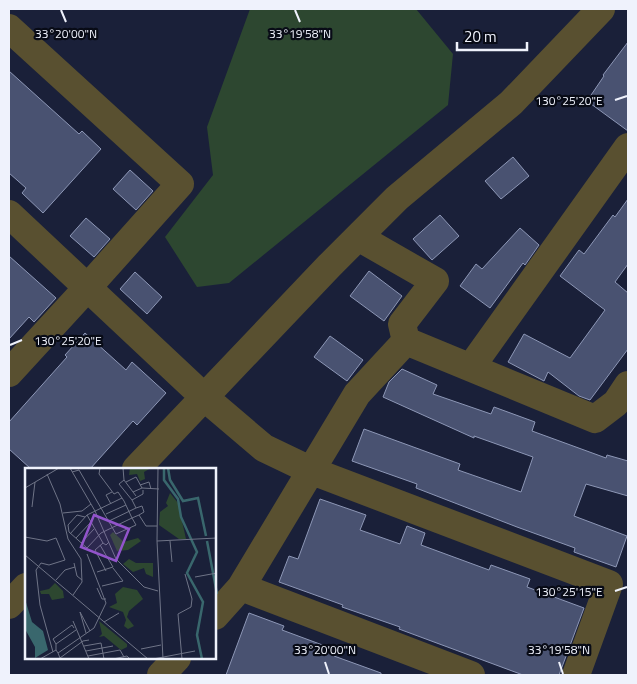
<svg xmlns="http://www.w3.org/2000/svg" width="637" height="684" font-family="'Titillium Web',sans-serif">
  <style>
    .green { fill: #2d4730 }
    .building { fill: #495271; stroke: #8d97b6 }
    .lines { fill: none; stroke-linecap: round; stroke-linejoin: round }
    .minor { stroke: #595030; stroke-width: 28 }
    .ticks { fill: none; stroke: #eff2fc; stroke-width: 2 }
    .inset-river { fill: none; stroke: #39676d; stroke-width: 2.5 }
    .inset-road { fill: none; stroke: #6f7487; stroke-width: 1 }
    .view { fill: #9254cb; fill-opacity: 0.15; stroke: #9254cb; stroke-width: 2.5 }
    .inset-edge { fill: none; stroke: #eff2fc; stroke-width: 2.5 }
    .ticks-label { font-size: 12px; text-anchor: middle; fill: #eff2fc; stroke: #080b16; stroke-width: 4.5; stroke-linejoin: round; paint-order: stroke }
  </style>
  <rect width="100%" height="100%" fill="#1a2039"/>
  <path class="green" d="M250,9h166l37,45 -5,51 -219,178 -32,4 -32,-50 48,-62 -6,-48z"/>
  <path class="building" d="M628,42v89l-41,-30 17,-25 -1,-1z
    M9,71l70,63 3,-3 19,18 -58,64 -21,-20 4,-5 -17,-15z
    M513,157l16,19 -28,23 -16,-18z
    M130,170l23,21 -17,19 -23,-21z
    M628,199v65l-13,18 13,11v56l-38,51 -11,-4 -31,-24 -4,9 -36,-19 16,-28 46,24 35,-48 -45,-34 19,-26 5,4 29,-39 2,2z
    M440,215l19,21 -27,24 -19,-21z
    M86,218l24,21 -16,18 -24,-21z
    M520,228l19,17 -14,20 -2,-2 -33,45 -30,-22 16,-22 6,5z
    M9,256l47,42 -22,24 -5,-5 -20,22z
    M369,271l33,25 -18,25 -34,-25z
    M135,272l27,25 -15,17 -27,-25z
    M85,333l41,37 6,-8 34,31 -29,32 -4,-4 -43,48h-59l-22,-20v-27l58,-65 -2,-2z
    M330,336l33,24 -16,21 -33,-24z
    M402,369l35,16 -4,9 58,20 3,-7 41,15 -3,9 74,27 1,-3 21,6v35l-42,-12 -12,32 53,20 -11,31 -42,-15 1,-4 -58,-21 -101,-39 1,-4 -65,-23 12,-32 96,35 -2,6 63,22 12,-35 -59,-21v2l-91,-41 6,-15z
    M320,499l46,16 -6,15 40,14 7,-18 18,7 -4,12 68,25 2,-5 39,14 -3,8 57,21 -25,67h-36l-124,-46 1,-2 -58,-20 1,-2 -64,-23 10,-26 9,3z
    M249,613l35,13 -2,4 54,20 -2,6 47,17v2h-155z"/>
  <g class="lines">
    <path class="minor" d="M9,28l171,156 -92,103 -79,86
      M9,214l195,183 60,51 48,23 297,113 -33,91
      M358,237l77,44 -33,43 4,17 189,78 21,-16 12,-18
      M471,367l157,-220
      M136,469l193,-203 68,-68 114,-95 90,-94
      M241,587l230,88
      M9,605l17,-18
      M215,616l26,-29 116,-193 49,-53
      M161,675l16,-17"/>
  </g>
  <path class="ticks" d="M61,10l5,12M295,10l5,12M615,100l12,-4M10,345l12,-5M615,591l12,-4M325,662l4,12M559,662l4,12"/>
  <g transform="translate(25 468)">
    <rect width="191" height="191" fill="#1a2039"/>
    <path d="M105,0h21l-7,4 1,7 -5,2 -3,-7 -8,1zM145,25l8,10 8,36h-7l-20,-14 1,-13 8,-6 -2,-3zM88,64l11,10 14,-4 3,3 -13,9 -11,1 -7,-16zM104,91l7,4h17v14l-7,-3 -2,-6 -11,4 -10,-8zM30,115l8,8 1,7 -12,2 -3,-6h-8l-1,-3 9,-2zM98,119l14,3 6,9 -14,12 -2,6 7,9 -6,3 -4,-3 2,-6 -3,-8 -14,-5 8,-4 -2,-9zM74,153l28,23v3l-6,3 -17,-14 -5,1 3,-3z" fill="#2d4730"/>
    <path d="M0,131l7,23 11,9 5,19 -13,8v-11l-10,-18z" fill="#39676d"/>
    <path class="inset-river" d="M139,0v12l14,19 3,18 16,35 -10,21 16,29 -6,33 5,24M143,0l2,12 13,21 15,-3 8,38M182,73l10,53"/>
    <path class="inset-road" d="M45,0l25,43 21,48 28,28 14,4M98,0l1,12 12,16M133,0l-1,73 6,118M47,4l7,-2 37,64 20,-9 -4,-7 7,-3 7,11h11M22,6l13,30 8,35 13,20 1,23 -9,13M99,12l-5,4 13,16M101,14l10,-5 6,11M115,17l9,-3 2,7M0,20l34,-20M108,24l9,-4 17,1M86,36l-5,-9 6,-3M7,39l3,-25M111,40l6,-2 2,6 -5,3M38,45l19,-2 9,-7M81,46l20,-9M62,47l16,28M60,49l-8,-2 -9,10 1,7 18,16 14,-15 31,-15 -8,-17 -6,-9 -4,2 -15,-20 1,-6M84,53l27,-13 -4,-8 11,-6v-4M45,66l17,-19 35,-17M0,69l22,4 9,-3 9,22 -16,5 -8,-2 -5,7 4,35 13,47M51,70l15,-16M132,73l60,-3M145,73l2,21M56,75l13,-14M0,87l123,104M49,95l3,13 5,4M81,103l-11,-21 8,-7 3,2 3,-3M72,104l16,-5 -13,-22M170,109l22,-4M31,112l9,-10 10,-3M77,118l21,-5 -10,-13M72,120l5,11h4M55,144l6,21M55,144l10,19M48,153l16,38M79,154l15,-9M31,176l-3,-5 19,-14 2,3M59,178l17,-3 3,16M116,181l20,-4M31,182v-6l20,-14M61,183l27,-5M33,185l2,5 23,-17 6,-1M63,188l32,-6 4,7M15,191l16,-9 2,3 36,-25 12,-25 -19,-49M88,191l14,-3 3,3M128,191l42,-8M157,191l-4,-45 13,-7 1,-8 -7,-25"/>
    <path class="view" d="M69,47l35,14 -13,32 -35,-14z"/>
    <rect width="191" height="191" class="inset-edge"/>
  </g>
  <g class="ticks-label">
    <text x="66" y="38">33°20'00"N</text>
    <text x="300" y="38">33°19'58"N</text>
    <text x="569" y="105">130°25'20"E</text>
    <text x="68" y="345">130°25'20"E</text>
    <text x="569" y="596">130°25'15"E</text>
    <text x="325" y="654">33°20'00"N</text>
    <text x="559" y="654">33°19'58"N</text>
  </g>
  <rect width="637" height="684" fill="none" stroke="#eff2fc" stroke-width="20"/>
  <path d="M457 42v8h70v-8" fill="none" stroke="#eff2fc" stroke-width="2.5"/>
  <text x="464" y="42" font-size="15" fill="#eff2fc" stroke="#080b16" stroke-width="4" paint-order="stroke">20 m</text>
</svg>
